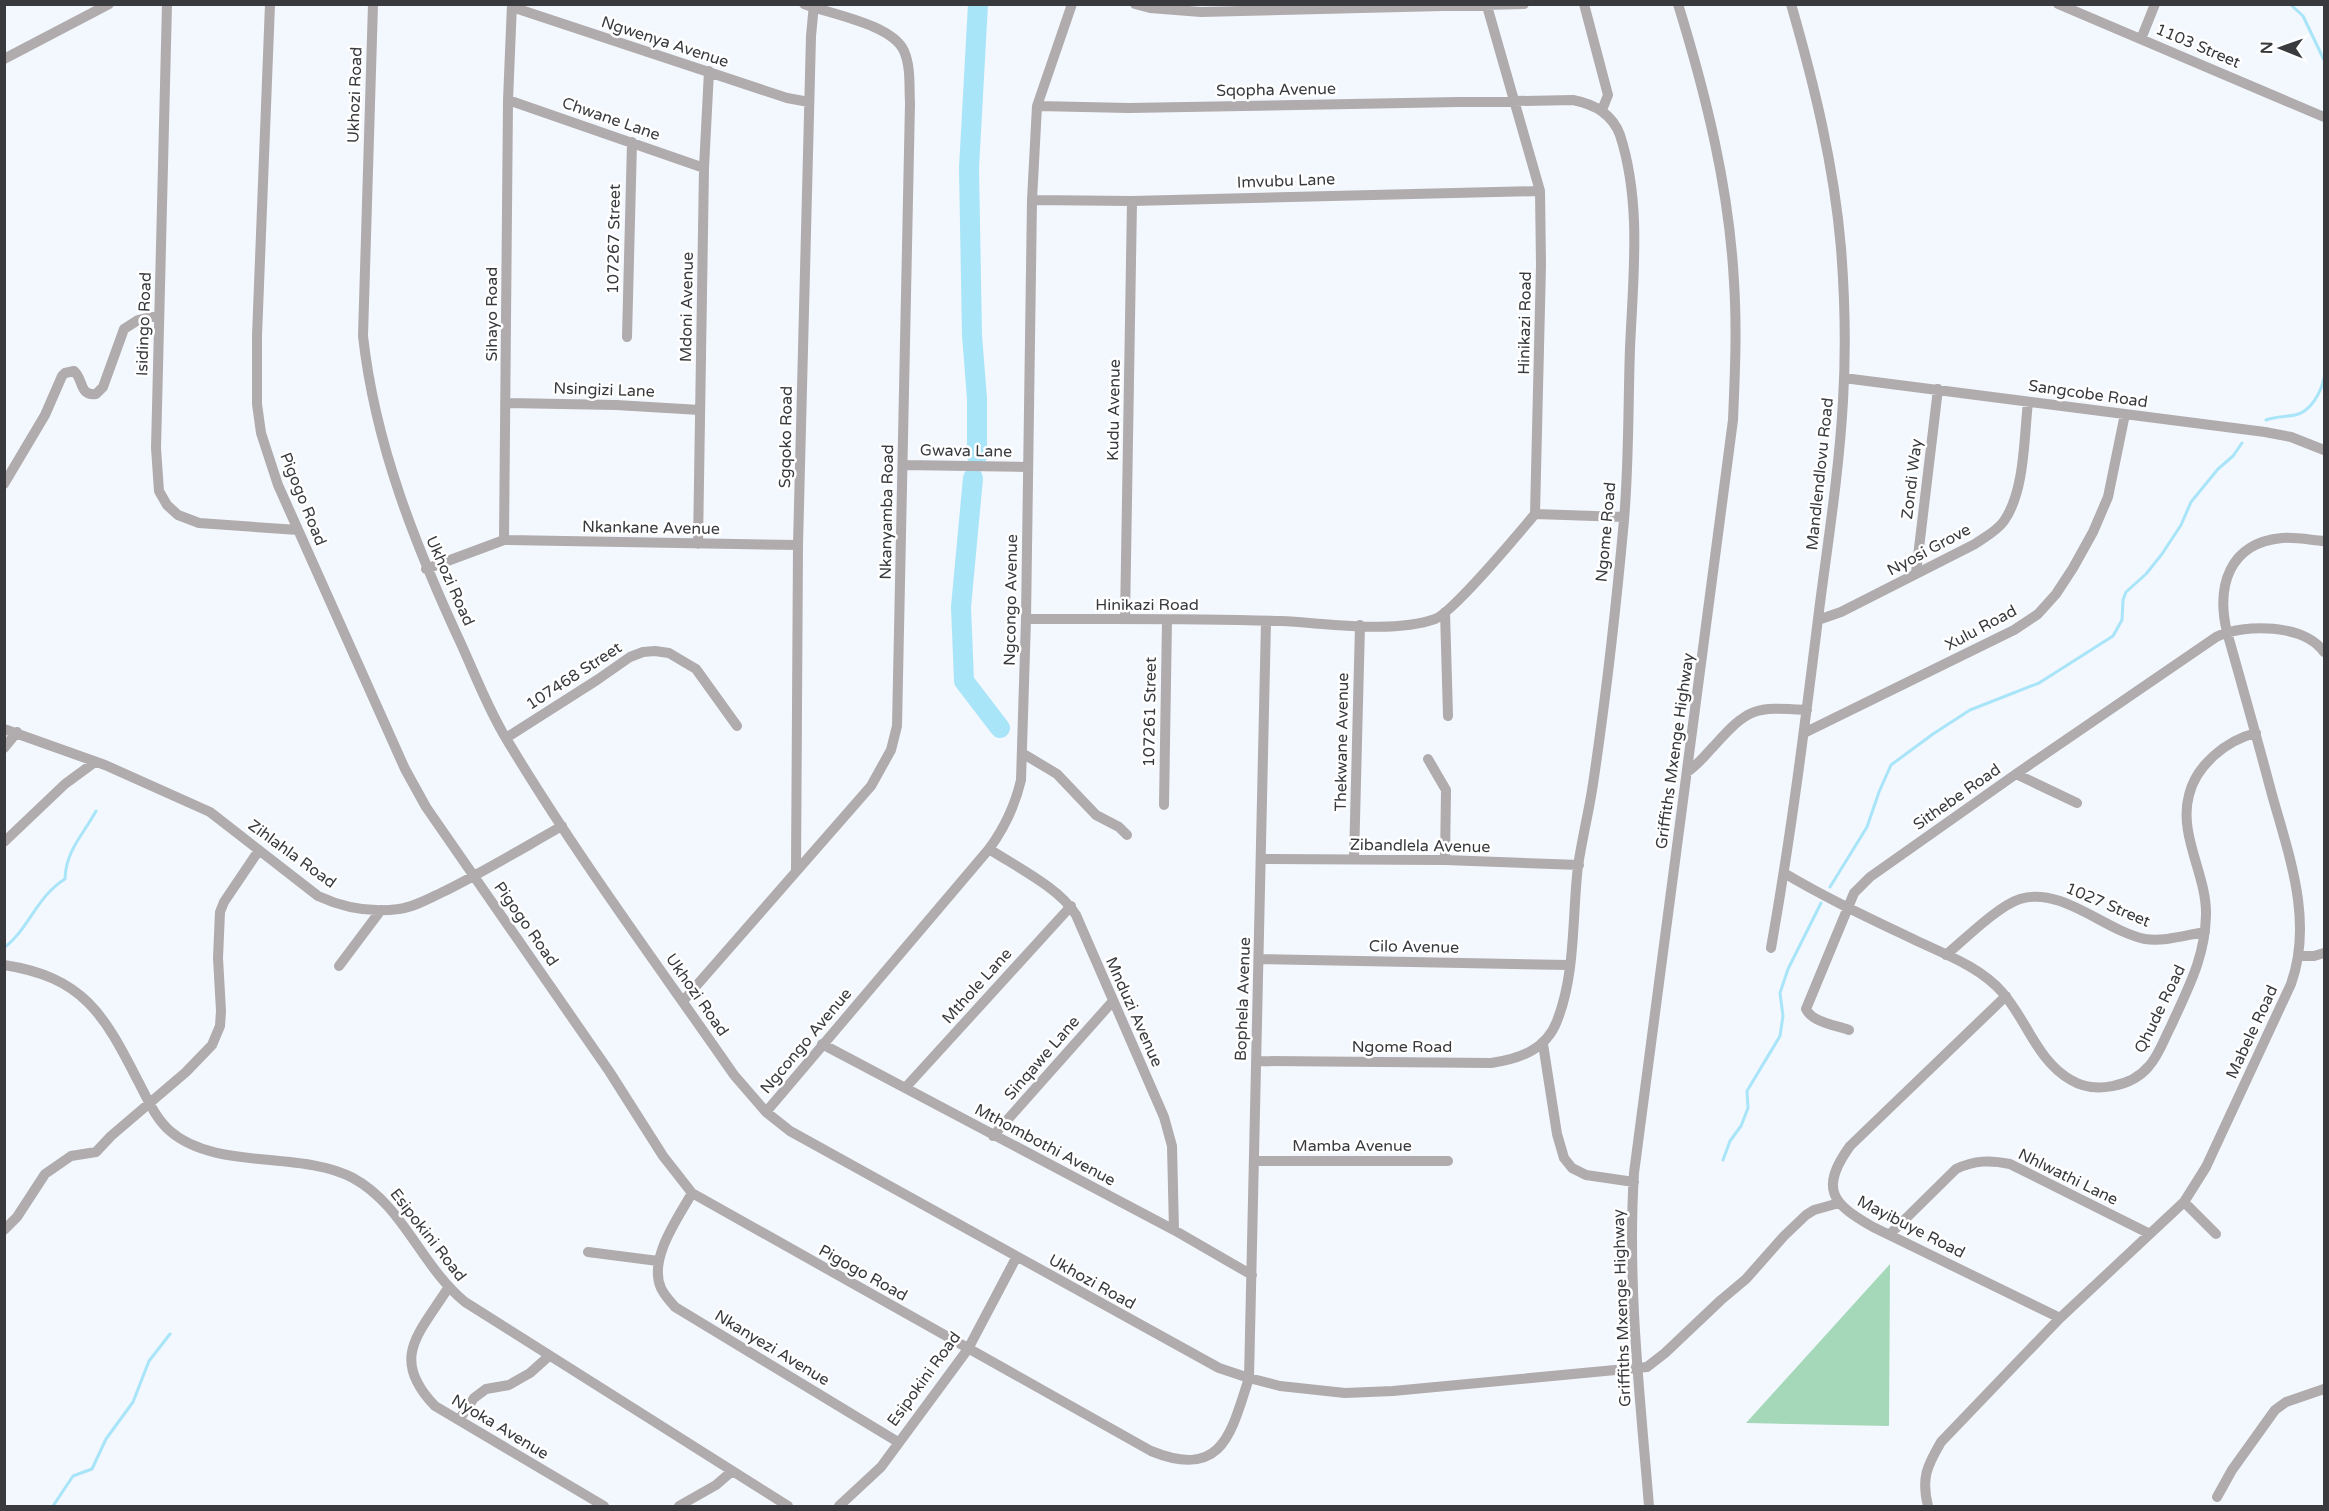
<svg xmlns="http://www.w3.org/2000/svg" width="2329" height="1511" font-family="'Varela Round',sans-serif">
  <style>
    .green { fill: #a4d8b9 }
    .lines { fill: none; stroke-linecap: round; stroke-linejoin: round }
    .stream { stroke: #a9e5f8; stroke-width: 3 }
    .river { stroke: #a9e5f8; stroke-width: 20 }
    .minor { stroke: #b0abac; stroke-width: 10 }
    .labels { text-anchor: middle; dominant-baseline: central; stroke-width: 5; stroke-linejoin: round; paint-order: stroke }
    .street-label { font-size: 16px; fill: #383a3d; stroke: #fff }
  </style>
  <rect width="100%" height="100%" fill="#f3f7fe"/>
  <path class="green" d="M1890,1264l-1,162 -143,-3z"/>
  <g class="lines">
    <path class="stream" d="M2290,4l13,12 21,44
      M2266,420c10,-4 19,-3 29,-5 16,-3 26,-23 29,-37
      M1830,887l37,-60 12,-35 12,-27 42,-31 37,-24 69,-27 74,-47 9,-16 1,-20 3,-8 20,-18 16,-20 19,-29 10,-23 27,-33 15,-13 9,-13
      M4,948c25,-19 32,-51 61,-69 1,-29 18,-44 31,-68
      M1723,1160l7,-19 11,-15 7,-18 -1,-17 33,-55 3,-20 -3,-23 8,-24 33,-66
      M53,1506l20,-30 19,-7 14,-30 27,-37 16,-41 21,-27"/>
    <path class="river" d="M977,456v-57l-5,-64 -3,-167 9,-164
      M973,478l-12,129 3,74 36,47"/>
    <path class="minor" d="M167,4l-11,444 3,43 8,14 11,10 21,8 99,7
      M270,4l-13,332v68l4,29 17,52 127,284 21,38 183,264 54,85 29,37 459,258c71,29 80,-17 98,-73l17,-757
      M373,4l-10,332c12,109 53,211 99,310 14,31 27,65 45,94 69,115 150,224 227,335l32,37 24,19 429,237 30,10 31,8 65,7 48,-2 254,-24 18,-14 56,-53 25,-21 38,-43 22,-21 8,-5 25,-7
      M1135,4l15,4 51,4 323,-8
      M1584,4l24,91 -6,15
      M2058,4l266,113
      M512,7l275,91 22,4
      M2141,39l14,-35
      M4,59l105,-55
      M508,100l196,68
      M1037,106l92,2 444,-8c21,4 39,13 47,35 22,68 13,143 10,213 -2,57 -1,115 -6,172 -8,88 -18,177 -31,264 -4,27 -11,55 -15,82 -6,50 -2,107 -21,155 -11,29 -38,38 -66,42l-235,-2
      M1032,200l100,1 408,-10
      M627,337l5,-195
      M1844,378l421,54 26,5 33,13
      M506,403l110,2 84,5
      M904,465l123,2
      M4,484l41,-69 17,-39 3,-3 9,-2c10,9 5,25 22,23l7,-7 21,-58 14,-9 21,-5
      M1535,514l89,3
      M504,540l294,5
      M698,544l6,-376 5,-97
      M426,569l78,-29 4,-440 4,-96
      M1916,573l22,-184
      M1445,612l3,104
      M1026,619c85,0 170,-1 255,2 45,2 112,13 154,-2 17,-6 85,-87 100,-105l6,-249 -1,-74 -53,-185
      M1125,619l7,-418
      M1818,620l23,-8 134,-68c10,-7 22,-13 29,-23 21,-30 20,-84 24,-119
      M4,729l101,36 105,47 108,84c26,12 52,17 81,13 16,-2 31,-11 46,-18 40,-20 78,-43 117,-65
      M1804,733l210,-103 24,-16 18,-20 17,-26 20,-36 15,-35 17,-83
      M506,738l91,-58 33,-23 13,-5 12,-1 14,2 27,16 41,57
      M4,748l13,-16
      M1022,753l35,21 39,41 23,12 8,8
      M1428,759l18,31 -1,70
      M1687,772c11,-7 18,-17 27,-26 36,-40 41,-39 93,-36
      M2016,774l61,29
      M1164,805l3,-185
      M4,842l61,-58 30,-22
      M989,849c26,17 71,39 87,66l88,202 8,29 2,84
      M1261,859l184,1 134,5
      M1354,859l6,-234
      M796,870l2,-325 13,-509 3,-32
      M1784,873c42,25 85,45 129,66 31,15 66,27 89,53 25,28 35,69 69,88 23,14 61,7 78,-14 10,-11 15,-27 22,-40 17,-38 34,-68 35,-111 1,-40 -28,-80 -17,-120 7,-30 38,-55 67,-62
      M1771,948c20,-112 34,-224 48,-337 9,-70 20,-139 24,-210 3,-50 2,-102 -2,-153 -7,-83 -27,-164 -50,-244
      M1946,955c19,-16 52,-49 74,-56 42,-13 85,32 125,40 19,3 41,-4 60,-7
      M2299,956h15l10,-3
      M1259,959l310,6
      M4,965c79,12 100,49 134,116 9,17 17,37 32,50 46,40 130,19 183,47 50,27 68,88 112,124l323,204
      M339,966l42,-56
      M2006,996l-156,150c-31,43 -18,58 23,81l187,91
      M683,1001l188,-215 20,-36 6,-24 13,-623c-1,-17 1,-36 -6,-52 -12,-27 -74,-37 -100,-47
      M1849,1030c-14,-5 -37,-8 -43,-21l48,-116 16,-16 146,-103 200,-137c29,-14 88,-13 108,15
      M822,1044l352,186 78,45
      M1543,1044l14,90 7,24 8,10 14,7 48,7
      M906,1087l165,-181
      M766,1112l223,-263c16,-22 26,-43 32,-69l5,-161 6,-419 5,-94 35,-102
      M993,1136l120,-135
      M1255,1161h193
      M692,1193c-14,25 -44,66 -31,95 3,7 9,13 14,19l223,135
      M2184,1202l32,32
      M4,1230l13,-13 28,-43 26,-18 25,-4 15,-16 75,-64 26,-27 8,-19 1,-15 -3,-53 2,-46 4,-10 35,-52
      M1890,1234l66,-65c19,-9 34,-9 54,-5l140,70
      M588,1252l70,9
      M448,1288c-29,46 -59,70 -13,118l169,100
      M459,1420l15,-22 12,-9 23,-4 21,-12 19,-17
      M2217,1497l15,-27 43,-60 11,-8 38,-13
      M679,1506l37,-21 15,-13
      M839,1506l42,-39 87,-118 48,-91
      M1649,1506c-9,-110 -22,-222 -15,-333l99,-753c2,-46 4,-92 1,-138 -5,-95 -28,-187 -56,-278
      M1928,1506c-7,-28 -1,-40 13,-64l119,-124 124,-116 22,-35 85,-183c23,-64 -3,-131 -20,-193 -14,-53 -29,-106 -44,-159 -11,-46 2,-89 55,-94 14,-1 29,2 42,3"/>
  </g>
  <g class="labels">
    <g class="street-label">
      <text transform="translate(665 42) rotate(18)">Ngwenya Avenue</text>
      <text transform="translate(2198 46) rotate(23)">1103 Street</text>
      <text transform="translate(1276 90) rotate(-1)">Sqopha Avenue</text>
      <text transform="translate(355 95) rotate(-88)">Ukhozi Road</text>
      <text transform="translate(611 119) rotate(19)">Chwane Lane</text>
      <text transform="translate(1286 181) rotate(-2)">Imvubu Lane</text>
      <text transform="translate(614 239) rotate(-89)">107267 Street</text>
      <text transform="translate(687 307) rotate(-89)">Mdoni Avenue</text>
      <text transform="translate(492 314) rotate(-90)">Sihayo Road</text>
      <text transform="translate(1525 323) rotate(-89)">Hinikazi Road</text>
      <text transform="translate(144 324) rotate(-88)">Isidingo Road</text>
      <text transform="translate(604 390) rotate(2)">Nsingizi Lane</text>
      <text transform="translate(2088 394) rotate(8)">Sangcobe Road</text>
      <text transform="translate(1114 410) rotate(-89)">Kudu Avenue</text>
      <text transform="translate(786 437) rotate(-89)">Sgqoko Road</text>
      <text transform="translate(966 451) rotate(1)">Gwava Lane</text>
      <text transform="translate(1820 474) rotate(-84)">Mandlendlovu Road</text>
      <text transform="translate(1912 479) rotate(-83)">Zondi Way</text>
      <text transform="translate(303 499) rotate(68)">Pigogo Road</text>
      <text transform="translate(887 512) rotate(-89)">Nkanyamba Road</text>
      <text transform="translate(651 528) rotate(1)">Nkankane Avenue</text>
      <text transform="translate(1606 532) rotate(-85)">Ngome Road</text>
      <text transform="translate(1929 550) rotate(-28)">Nyosi Grove</text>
      <text transform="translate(450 581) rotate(66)">Ukhozi Road</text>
      <text transform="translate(1011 600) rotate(-89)">Ngcongo Avenue</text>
      <text x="1147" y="605">Hinikazi Road</text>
      <text transform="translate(1981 628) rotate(-28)">Xulu Road</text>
      <text transform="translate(574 676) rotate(-33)">107468 Street</text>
      <text transform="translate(1150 712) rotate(-89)">107261 Street</text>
      <text transform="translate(1342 742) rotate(-89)">Thekwane Avenue</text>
      <text transform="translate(1675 751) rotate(-82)">Griffiths Mxenge Highway</text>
      <text transform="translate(1957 797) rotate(-35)">Sithebe Road</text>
      <text transform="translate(1420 846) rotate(1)">Zibandlela Avenue</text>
      <text transform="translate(292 854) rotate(36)">Zihlahla Road</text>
      <text transform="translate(2108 905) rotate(23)">1027 Street</text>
      <text transform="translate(526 924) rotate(55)">Pigogo Road</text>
      <text transform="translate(1414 947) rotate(1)">Cilo Avenue</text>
      <text transform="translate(977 986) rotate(-48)">Mthole Lane</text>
      <text transform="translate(697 995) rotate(55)">Ukhozi Road</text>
      <text transform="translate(1243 999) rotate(-88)">Bophela Avenue</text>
      <text transform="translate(2160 1009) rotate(-64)">Qhude Road</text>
      <text transform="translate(1134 1012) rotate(66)">Mnduzi Avenue</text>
      <text transform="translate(2252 1032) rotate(-65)">Mabele Road</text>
      <text transform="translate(806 1041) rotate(-50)">Ngcongo Avenue</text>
      <text x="1402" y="1047">Ngome Road</text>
      <text transform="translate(1042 1058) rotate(-49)">Sinqawe Lane</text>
      <text transform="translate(1045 1145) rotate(28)">Mthombothi Avenue</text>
      <text x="1352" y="1146">Mamba Avenue</text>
      <text transform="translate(2068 1177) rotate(26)">Nhlwathi Lane</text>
      <text transform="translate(1911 1227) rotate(27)">Mayibuye Road</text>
      <text transform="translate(428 1235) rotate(52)">Esipokini Road</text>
      <text transform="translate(863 1273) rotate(29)">Pigogo Road</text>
      <text transform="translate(1092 1282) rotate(29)">Ukhozi Road</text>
      <text transform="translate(1622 1308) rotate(-92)">Griffiths Mxenge Highway</text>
      <text transform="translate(772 1348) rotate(31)">Nkanyezi Avenue</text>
      <text transform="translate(924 1379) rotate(-54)">Esipokini Road</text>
      <text transform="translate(500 1427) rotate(31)">Nyoka Avenue</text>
    </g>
  </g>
  <rect width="2329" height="1511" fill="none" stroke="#383a3d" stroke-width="12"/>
  <g transform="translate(2281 48) rotate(271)" stroke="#ffffff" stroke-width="4.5" paint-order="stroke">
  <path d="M0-4.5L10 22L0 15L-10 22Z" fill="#383a3d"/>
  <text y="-9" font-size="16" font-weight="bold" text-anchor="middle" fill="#383a3d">N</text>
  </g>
</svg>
